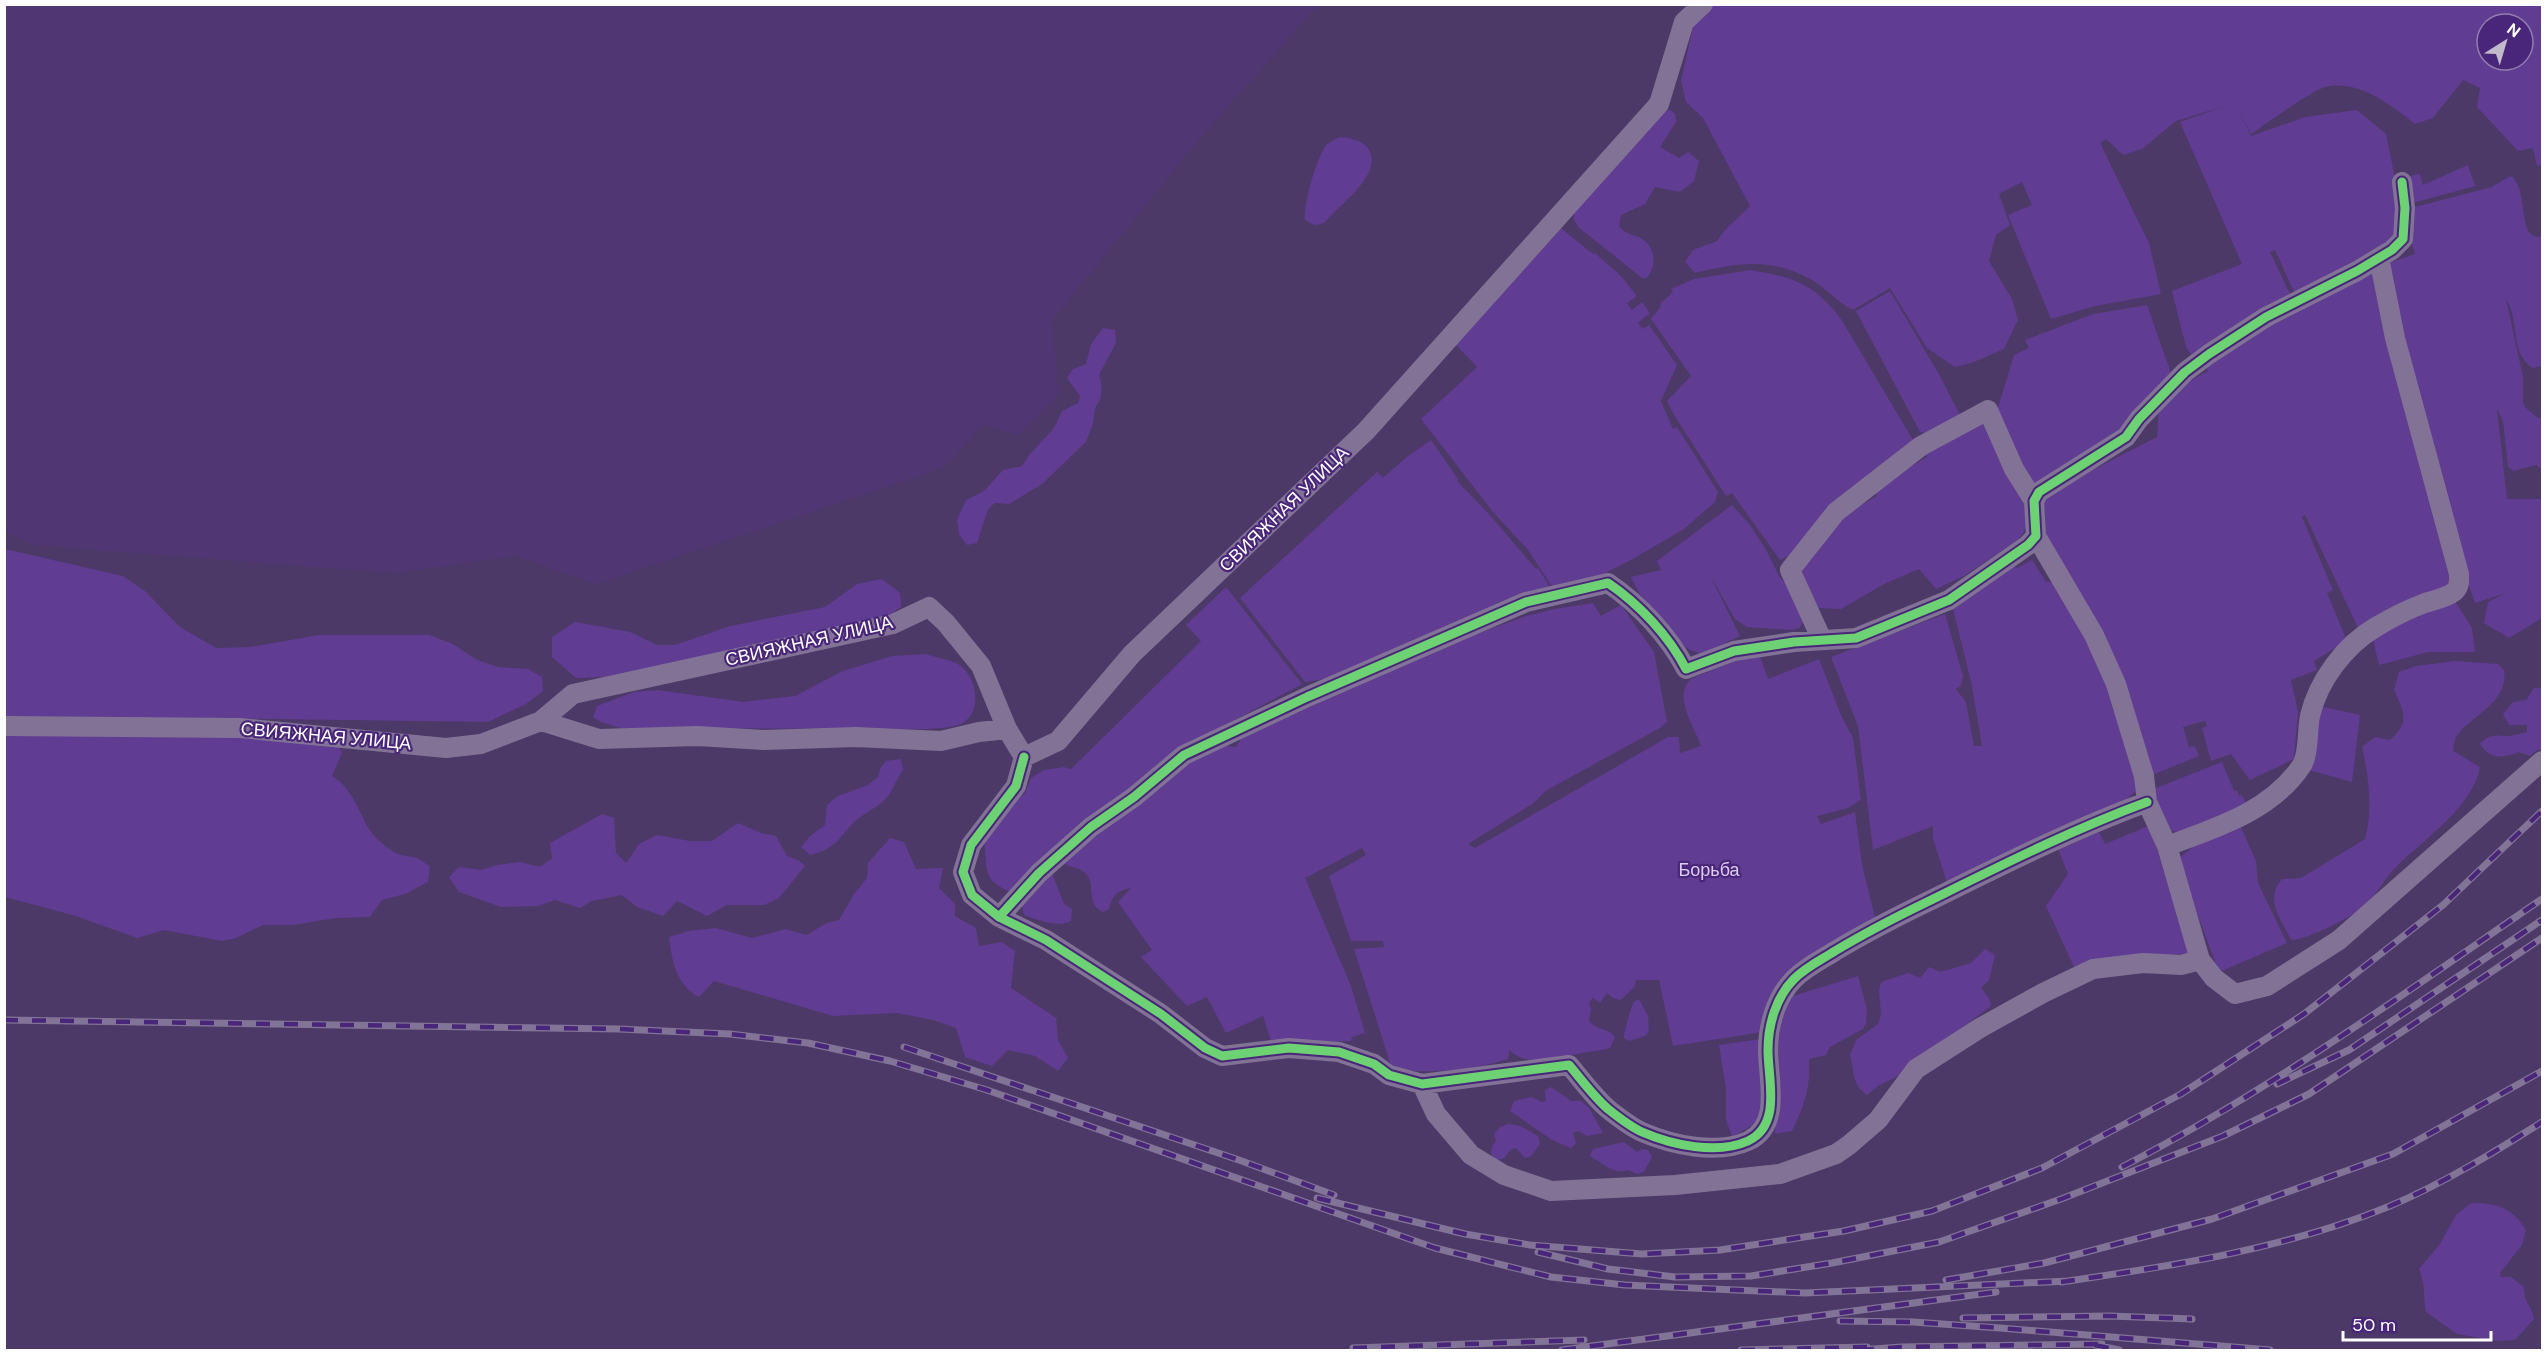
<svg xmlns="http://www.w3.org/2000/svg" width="2547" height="1355" font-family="'DM Sans',sans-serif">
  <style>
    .green { fill: #603c92; fill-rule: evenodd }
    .water { fill: #513674 }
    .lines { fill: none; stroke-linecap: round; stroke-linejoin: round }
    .minor { stroke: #827396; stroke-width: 20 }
    .rail-casing { stroke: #827496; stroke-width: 7 }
    .rail { stroke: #49267a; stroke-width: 4.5; stroke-dasharray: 14; stroke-linecap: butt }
    .cycleway-casing { stroke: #49267a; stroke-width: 13 }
    .cycleway { stroke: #6cd273; stroke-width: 9 }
    .labels { text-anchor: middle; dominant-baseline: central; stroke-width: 4.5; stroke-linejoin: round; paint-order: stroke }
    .street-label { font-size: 18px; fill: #fff; stroke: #49267a }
    .park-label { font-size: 18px; fill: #dcccf3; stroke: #49267a }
  </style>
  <rect width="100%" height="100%" fill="#4c3967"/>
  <path class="green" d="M1710,5h832v160l-5,1 -4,-18 -15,3 -41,-44 3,-19 -17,-8 -30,38 -18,6c-24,-19 -56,-45 -90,-37 -14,4 -59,37 -74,47l-13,-25 13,27 54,-19 52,-7 29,24 15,74 -3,29 -36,22 -13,4 1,5 -55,26 -20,-44 -5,2 21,44 -99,60 -6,-9 -14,-56 70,-27 -62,-142 45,-16 -49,15 -34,28 -19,6 -17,-16 -6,4 49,100 12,51 -66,12 -44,13 -43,-104 24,-10 -10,-23 -23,12 11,31 -14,10 -7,26 23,38 6,21 -14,29 -30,13 -19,5 -28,-19 -37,-60 -37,22c-15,-7 -26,-21 -41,-30 -41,-23 -75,-17 -117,-7l-10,-11 8,-12 24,-9 8,-11 25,-24 -47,-88 -17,-16 -5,-21 13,-58zM2487,24h36v36h-36z
    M1670,110l5,4 1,8 -16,25 19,11 9,-6 11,9 -5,20 -14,11 -25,-5 -10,17 -24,11 -2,11c7,10 18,8 26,15 11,10 11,26 2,37h-5l-64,-51 -4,-8v-12l86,-96z
    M1340,137c11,1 23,3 29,13 14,26 -31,55 -44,72 -9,5 -12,3 -20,-2 -2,-15 11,-60 20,-73 3,-5 9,-7 15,-10z
    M2468,165l7,21 -66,18 -5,-27 16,-3 3,11z
    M2510,176l4,2c3,6 6,12 7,18 4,14 0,43 21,41v129l-9,2c-24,-14 -13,-49 -27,-69l17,78v25l2,5 13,11h4v51l-6,-4 -22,6 -6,-4 -5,-46 -6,-12 10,90h35v119l-33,20 -25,-15 4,-21 18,-9 -31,10 -14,-40 -75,-299 29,-10 -5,-16 1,-30 81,-21z
    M1561,228l32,26 2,-1 26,23 16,20 -10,7 5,7 10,-8 8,11 -12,10 5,6 6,-4 28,40 -16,36 12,28 4,-2 41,65 -3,10 -31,27 -53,31 -40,20 -38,8 -25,-38 -35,-38 -72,-93 56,-52 -21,-22z
    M1750,270c42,7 64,13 91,49l72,121 -119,113 -14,7 -48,-67 -6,3 -52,-81 -7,-14 24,-25 -40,-57 10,-13 -1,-2 13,-12 -2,-3 23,-10z
    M2371,272l6,7 75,300 -7,8 -86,43 -54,-115 -3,2 31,73 -6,3 20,48 -33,20 3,9 -26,10 7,32 -4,47 -44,21 -19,-26 -20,7 -9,-33 5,-2 -2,-5 -22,6 6,20 6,-1 4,10 -49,20 -105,-240 -6,-31 17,-20 21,-7 80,-41 2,-30 18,-19 31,-17 -3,-6 27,-21z
    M1890,291l50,85 20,39 -31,18 -9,-1 -64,-121z
    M2147,305l24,68 -66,72 -66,37 -8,1 -34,-72 17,-56 15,-7 -4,-8 68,-26z
    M1103,328l12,2 1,13 -17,32 3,12 -2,13 -5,8 -2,16 -7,18 -44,42 -33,20 -14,-1 -7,6 -11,34 -10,2 -8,-11 -2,-14 9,-20 18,-9 19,-21 19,-4 8,-12 24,-26 8,-17 16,-8 2,-7 -13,-18 6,-9 13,-5 5,-20z
    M1980,417l45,90c2,13 3,21 -6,32l-55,37 -28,13 -17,-20 -35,15 -43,25 -24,-1 -17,-30 2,-16 46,-50 29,-16 -4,-8 54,-31 -4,-7z
    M1431,440l27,39 -1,2 31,32 48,56 2,-1 12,19 -225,92 -20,3 -65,-84 137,-126 6,6 25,-22z
    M1732,505l18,20 15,23 14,28 9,10 15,36 -4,6 -7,2 -45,-3 -12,-8 -25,-44 30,61 -15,7 1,2 -27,8c-35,-10 -53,-46 -68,-76l30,-7 -4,-9z
    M5,549l118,27 22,15 35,36 36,21 35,-1 68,-12h110l24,9 24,16 21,7 30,2 14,8 1,14 -17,13 -38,18 -289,-4h-194z
    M2032,560l14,22h7l36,61 21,41 27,102 -2,6 -12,10 -176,81 -14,-45v-12l-60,24 -15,-124 -27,-69 114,-43 18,62 -2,10 -5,3 10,13 8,44h8l-10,-60 -19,-77 6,-3 -3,-8 53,-35 8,5z
    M882,579l18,14 1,14 -13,9 -280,61 -32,1 -24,-21v-20l23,-15 55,10 27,13h18l55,-19 95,-19 32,-23z
    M1226,587l76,97 -121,65 -171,143c-30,-13 -22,-26 -26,-53l24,-33 17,-13 6,-15 13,-8 20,-3 7,2 130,-128 -15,-16z
    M2455,601l17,27 3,24h-47l-49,13 -7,-29z
    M1593,603l8,13 20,-11 33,47 13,70 -7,6 -113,62 -15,14 -64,40 7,4 193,-111h11l1,16 21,-7c-6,-19 -29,-50 -10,-67l67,-28 10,28 51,-20 22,56 12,23 8,62 -13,8 -31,8 4,8 34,-12 7,53 14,56 -65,36 -48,75 -90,14 -14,-66h-23l-1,6 -14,14 -8,-2 -6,-5 -7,10 -7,-5 -4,4 2,7 -2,12c9,10 20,7 26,16l-5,11c-9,3 -19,3 -28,5 -24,4 -53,16 -73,-3l-1,9c-39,12 -77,15 -116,10l-38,-120 30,-2 -1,-6h-32l-22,-65 37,-21 -4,-7 -57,30 46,108 14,47 -13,4 -1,4 -79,3 -9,-28 -37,17 -19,-36 -20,9 -46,-49 11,-7 -34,-48 13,-14c-14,2 -18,7 -22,21l-6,3c-19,-8 -5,-31 -20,-41 -4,-3 -13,-4 -18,-7l-1,-6 101,-82 55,-31 16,2 5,-8 59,-31 107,-48 116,-43 31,-8z
    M926,654c10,4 29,6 36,13 16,14 20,47 -1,57 -10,4 -23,4 -33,5l-308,-1 -19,-6 -8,-5 4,-11 37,-14 24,-2 85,12 52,-6 48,-25 49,-15z
    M2455,661l43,3 6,6c5,34 -35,46 -48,67 -2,4 -2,11 -3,14l27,16c-7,40 -56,72 -84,100 -12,12 -21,31 -35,42 -14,10 -54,31 -70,31 -10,-21 -27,-41 -9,-61l19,-1 64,-39c8,-29 4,-62 -3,-92l13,-10 15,3c21,-19 14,-27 4,-50l5,-18 17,-6z
    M2534,688h8v62h-5l-7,6 -11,-4c-15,6 -29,8 -39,-8 9,-10 15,-9 27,-8 6,0 14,-3 20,-4v-7h-18l-6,-11 10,-12 13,-2z
    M2319,706l41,9 -8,67 -43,-12z
    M4,734l250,3 84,7 4,9 -10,23c21,12 27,38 39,56 5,7 18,18 25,21 16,7 17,-1 34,14l-2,15 -23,12 -23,6 -12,17 -34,1 -43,7h-30l-27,13 -14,3 -58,-11 -27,8 -61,-22 -71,-19z
    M901,759l2,11c-6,8 -9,17 -14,25 -8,11 -20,15 -30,23 -20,16 -19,30 -49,37l-9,-8 9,-11 15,-11 2,-20 11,-9 30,-11 10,-8 3,-10 5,-6z
    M2222,762l12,29 3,-1 2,6 3,-1 5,11 -69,26 -13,-2 -14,-40z
    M602,814l12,4 2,35 10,10 13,-19 18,-9 33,6h22l26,-18 23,10 15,3 11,20 11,4 7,6 -26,32 -15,7h-37l-20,11 -30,-15 -14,15 -26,-9 -15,-12 -30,6 -12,7 -25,-8 -17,6 -37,1 -42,-15 -10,-15 10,-10 22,3 16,-5 23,-3 20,5 12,-9 -2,-15z
    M2240,825l16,36 2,22 29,60 -68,29 -42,-112 22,-18z
    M2148,826l11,28 30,99 -115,14 -28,-61 22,-32 -10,-25 41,-17 6,12z
    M890,838l14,4 12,27 27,-1 -4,20 16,16v12l21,12 3,18 23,-4 13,9 -4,37 45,30 2,22 10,18 -10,13 -23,-15 -27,-6 -16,16 -27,-9 -9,-29 -23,-8 -36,-7 -64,3 -119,-35 -15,16c-23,-12 -27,-36 -30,-60l20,-6 27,-3 36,10 34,-9 20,6 21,-12 12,-3 15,-26 13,-16 1,-15z
    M1052,873l12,31 8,5 -1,12c-14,7 -33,-1 -47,-6l-3,-14z
    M1985,949l10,6 -6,25 -8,8 8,10 2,8 -93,70 -20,10 -11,9c-16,-11 -12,-23 -17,-40l6,-15 22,-16 3,-9 -2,-24 2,-9 27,-9 12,5 9,-11 11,5 31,-9z
    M1858,976l9,33 -1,15 -3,5 -33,18 -4,8 -17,4c2,29 -5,46 -17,72l-17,3 2,-45 -4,-36 10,-54z
    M1639,999l9,17 1,16 -4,4 -16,5 -5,-3c-1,-3 8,-34 10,-36 1,-1 3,-2 5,-3z
    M1761,1039l4,42 -7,41 -26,15 -6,-18v-30l-7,-44z
    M1551,1087l20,14h10l8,7 14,25 -16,3 -9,-5 -5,2 3,10 -5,5 -19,-8 -42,-29 4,-10 18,-4 9,5 5,-1 -1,-11z
    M1508,1124l12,2 18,10 2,8 -9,12 -6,2 -9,-10 -6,2c-4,6 -5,9 -13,10l-6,-6 1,-8 4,-5 -2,-7 6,-7z
    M1624,1142l13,10 4,-3 7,1 4,7 -8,15 -7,2 -9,-4c-15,5 -25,-7 -38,-14l3,-7z
    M2471,1203c25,0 41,4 55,27l-4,15 -22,28 1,4h10l13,10c-1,14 8,19 10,32l-19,21 -17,1 -41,-7 -31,-22c-3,-18 0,-25 -7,-43l21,-25 16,-29z"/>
  <path class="water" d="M4,5l1,-1 1313,1 -118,133 -148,182 7,75 -40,40 -36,-10 -41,43 -347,116 -79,-28 -122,17 -361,-28 -28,-14z"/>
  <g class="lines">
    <path class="minor" d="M2036,536l58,99 22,49 28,92 3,26 20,44 33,114 14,18 21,16 32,-8 72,-46 203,-179
      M1822,640l-32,-70 46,-58 85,-66 67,-36 26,59 20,32
      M541,721l58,18 98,-3 67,4 92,-3 85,4 38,-9 28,-3
      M4,726l236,2 206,20 35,-4 60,-23 32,-27 320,-70 36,-17 17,16 35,43 26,63 17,28
      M1024,757l-8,29 -45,59 -8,27 9,23 27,22 40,-44 52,-46 43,-30 50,-42 123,-58 219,-95 82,-19c31,21 61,53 78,86l48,-18 60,-9 62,-4 93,-38 79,-55 8,-9 -2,-35 5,-9 87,-55 13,-18 46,-47 24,-18 57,-37 91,-46 35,-21 11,-11 2,-31 -3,-26
      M1024,757l34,-16 74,-87 234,-223 293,-327 25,-82 19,-18
      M2167,846c49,-18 105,-35 135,-81 7,-12 5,-34 8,-49 8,-35 35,-71 66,-89 15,-9 33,-18 49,-24 9,-3 22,-5 30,-12 5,-5 4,-11 4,-17l-64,-236 -16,-80
      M999,917l47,23 115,74 44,34 17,8 67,-8 50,4 35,12 15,11 33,9 147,-19c12,14 25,32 39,44 10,8 23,18 34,23 30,13 75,23 106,9 34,-16 20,-61 20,-91 0,-25 8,-53 26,-71 12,-12 27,-19 41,-28 30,-18 61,-34 92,-49 73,-36 144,-72 220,-100
      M1422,1084l14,30 35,41 33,20 47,16 124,-6 105,-11 56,-20 13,-9 29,-25 38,-51 64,-41 63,-35 50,-24 50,-6 38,2 19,-5"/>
    <defs>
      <path id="rail" d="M4,1020l615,9 111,5 78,9 82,18 97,29 448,158 116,29 74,8 180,8 264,-12
        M904,1047l335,113 95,35
        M2277,1084l72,-34 193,-130
        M2122,1167c146,-75 284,-175 420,-268
        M1317,1198l148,36 65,11 112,9 78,-4 84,-13 40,-6 88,-20 110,-43 139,-74 123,-80 139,-109 99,-94
        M1538,1252l70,17 67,8 76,-1 81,-13 107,-21 122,-43 162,-63 86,-42 233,-156
        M1946,1280l98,-17 168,-44 181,-65 149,-83
        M2061,1282c111,-16 225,-33 329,-76 54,-23 103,-53 152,-84
        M1963,1318l147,-2 82,3
        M1840,1321l73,1 87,6 270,22
        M2095,1345l24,5
        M1353,1348l231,-8
        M1562,1350l434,-58
        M1741,1350l126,-3
        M1860,1350l41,-3 201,-3"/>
    </defs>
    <use href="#rail" class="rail-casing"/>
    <use href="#rail" class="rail"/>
    <defs>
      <path id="cycleway" d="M1024,757l-8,29 -45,59 -8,27 9,23 27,22 40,-44 52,-46 43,-30 50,-42 123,-58 219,-95 82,-19c31,21 61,53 78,86l48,-18 60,-9 62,-4 93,-38 79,-55 8,-9 -2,-35 5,-9 87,-55 13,-18 46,-47 24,-18 57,-37 91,-46 35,-21 11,-11 2,-31 -3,-26
        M999,917l47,23 115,74 44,34 17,8 67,-8 50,4 35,12 15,11 33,9 147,-19c12,14 25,32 39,44 10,8 23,18 34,23 30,13 75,23 106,9 34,-16 20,-61 20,-91 0,-25 8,-53 26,-71 12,-12 27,-19 41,-28 30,-18 61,-34 92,-49 73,-36 144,-72 220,-100"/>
    </defs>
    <use href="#cycleway" class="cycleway-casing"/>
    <use href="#cycleway" class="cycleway"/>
  </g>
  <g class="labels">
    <g class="street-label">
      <text transform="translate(1284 509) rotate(-44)">СВИЯЖНАЯ УЛИЦА</text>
      <text transform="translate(809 641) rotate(-13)">СВИЯЖНАЯ УЛИЦА</text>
      <text transform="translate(326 736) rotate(5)">СВИЯЖНАЯ УЛИЦА</text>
    </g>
    <g class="park-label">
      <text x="1709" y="870">Борьба</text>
    </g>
  </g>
  <rect width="2547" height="1355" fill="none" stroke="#ffffff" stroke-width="12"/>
  <g transform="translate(2505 42) rotate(37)"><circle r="28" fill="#49267a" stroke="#927daf" stroke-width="1.5"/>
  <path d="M0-4.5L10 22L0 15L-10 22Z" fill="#c0baca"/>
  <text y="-9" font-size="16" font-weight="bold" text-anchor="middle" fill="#ffffff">N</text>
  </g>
  <path d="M2343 1331v9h148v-9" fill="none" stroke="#ffffff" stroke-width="3"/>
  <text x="2352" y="1331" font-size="18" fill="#ffffff" stroke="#49267a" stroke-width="4.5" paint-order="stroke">50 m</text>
</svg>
